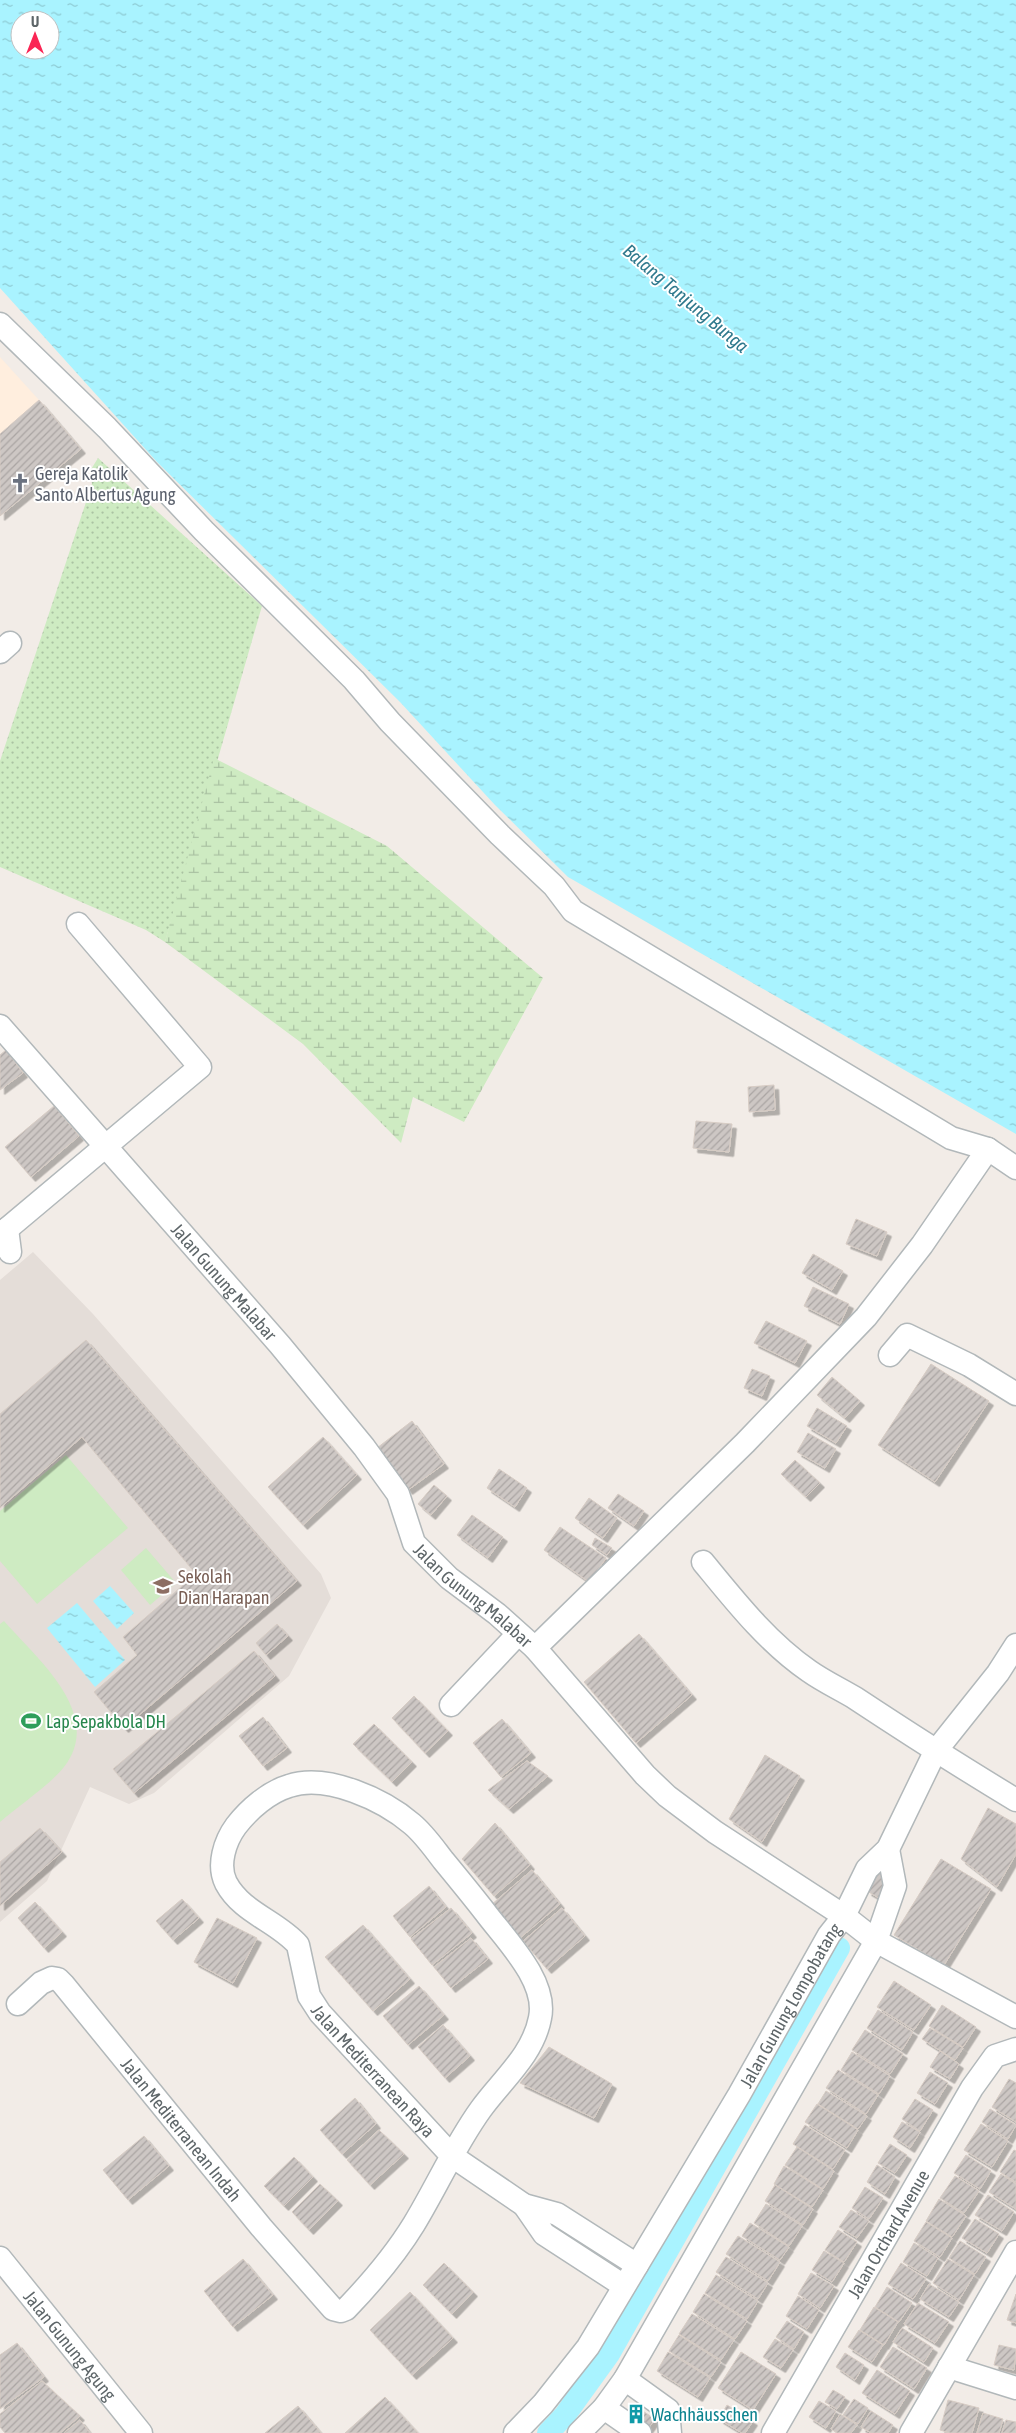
<svg xmlns="http://www.w3.org/2000/svg" width="1016" height="2433" font-family="'Asap Condensed',sans-serif">
  <style>
    .commercial { fill: #ffeede }
    .education { fill: #e4ddd8 }
    .grass { fill: url(#grass-dots) }
    .wetland { fill: url(#wetland-marsh) }
    .park { fill: #ceebc2 }
    .water { fill: url(#water-ripples); fill-rule: evenodd }
    .lines { fill: none; stroke-linecap: round; stroke-linejoin: round }
    .canal { stroke: #a9f3ff; stroke-width: 22 }
    .building { fill: url(#building-hatch); stroke: #d7ccc4; filter: url(#shadow) }
    .minor-casing { stroke: #b2b8ba; stroke-width: 25 }
    .minor { stroke: #fff; stroke-width: 22 }
    .labels { text-anchor: middle; dominant-baseline: central; stroke-width: 4; stroke-linejoin: round; paint-order: stroke }
    .worship-label { font-size: 18px; fill: #5b616d; stroke: #fff; text-anchor: start }
    .street-label { font-size: 18px; fill: #5e6669; stroke: #fff }
    .education-label { font-size: 18px; fill: #785e54; stroke: #fff; text-anchor: start }
    .leisure-label { font-size: 18px; fill: #27864d; stroke: #fff; text-anchor: start }
    .culture-label { font-size: 18px; fill: #0d838f; stroke: #fff; text-anchor: start }
    .water-label { font-size: 19px; font-style: italic; fill: #2f798d; stroke: #fff }
  </style>
  <defs>
    <pattern id="grass-dots" width="8" height="8" patternUnits="userSpaceOnUse" patternTransform="scale(1.25)"><rect width="8" height="8" fill="#ceebc2"/><path d="M2 2h.1M6 6h.1" fill="none" stroke="#aac2a2" stroke-width="1.8" stroke-linecap="round"/></pattern>
    <pattern id="wetland-marsh" width="20" height="14" patternUnits="userSpaceOnUse" patternTransform="scale(1.25)"><rect width="20" height="14" fill="#ceebc2"/><path d="M1 5h8M5 5V1M11 12h8M15 12V8" fill="none" stroke="#aac2a2"/></pattern>
    <pattern id="water-ripples" width="26" height="14" patternUnits="userSpaceOnUse" patternTransform="scale(1.25)"><rect width="26" height="14" fill="#a9f3ff"/><path d="M2 4q2-2 4 0t4 0M15 11q2-2 4 0t4 0" fill="none" stroke="#8dc9d2"/></pattern>
    <pattern id="building-hatch" width="6" height="6" patternUnits="userSpaceOnUse" patternTransform="scale(1.25)"><rect width="6" height="6" fill="#cdc7c4"/><path d="M-1 1l2-2M0 6l6-6M5 7l2-2" fill="none" stroke="#aaa5a3"/></pattern>
    <filter id="shadow"><feDropShadow dx="4.5" dy="4.5" stdDeviation="0" flood-color="#0004"/></filter>
  </defs>
  <rect width="100%" height="100%" fill="#f2ece7"/>
  <path class="commercial" d="M0,357l39,43 -39,34z"/>
  <path class="education" d="M33,1252l60,62 228,260 10,24 -42,78 -135,117 -25,11 -39,-17 -43,94 -47,41v-642z"/>
  <path class="grass" d="M98,458l164,148 -97,336 -19,-12 -146,-63v-106l92,-277 -2,-13z"/>
  <path class="wetland" d="M214,758l173,88 156,132 -79,144 -51,-25 -12,46 -98,-99 -138,-102z"/>
  <path class="park" d="M66,1455l62,73 -91,76 -37,-43v-50z
    M146,1548l30,35 -26,22 -29,-35z
    M4,1621c33,38 101,93 60,146 -13,17 -47,40 -64,55v-198z"/>
  <path class="water" d="M0,0h1016v1134l-448,-257 -73,-72 -95,-103 -243,-240 -157,-174zM20,20h30v30h-30z
    M110,1586l24,27 -17,16 -24,-28z
    M77,1603l48,57 -30,27 -48,-59z"/>
  <g class="lines">
    <path class="canal" d="M548,2433l17,-18 44,-61 230,-406"/>
  </g>
  <path class="building" d="M39,400l42,49 -81,67v-82z
    M6,1050l17,23 -23,17v-35z
    M774,1085l1,25 -26,2 -1,-25z
    M54,1106l25,30 -48,41 -26,-30z
    M696,1121l36,3 -3,28 -36,-4z
    M856,1219l31,13 -10,24 -31,-12z
    M813,1254l30,17 -11,19 -30,-17z
    M813,1287l36,17 -9,20 -36,-18z
    M766,1321l41,20 -12,22 -41,-20z
    M86,1340l211,241 -173,147 -30,-36 43,-37 -14,-18 73,-63 -114,-137 -82,71v-94z
    M931,1364l58,37 -54,81 -57,-37z
    M752,1369l18,7 -8,20 -18,-8z
    M832,1377l28,24 -15,17 -28,-23z
    M817,1408l30,18 -11,17 -29,-17z
    M412,1421l32,43 -36,26 -31,-42z
    M808,1433l28,16 -11,19 -28,-16z
    M323,1437l34,38 -54,50 -35,-38z
    M795,1460l25,23 -14,14 -25,-23z
    M499,1469l28,19 -12,19 -28,-19z
    M434,1485l13,11 -16,19 -13,-11z
    M618,1494l26,17 -10,15 -26,-18z
    M589,1498l28,20 -14,20 -28,-20z
    M472,1515l31,22 -15,21 -31,-23z
    M560,1527l46,31 -17,24 -45,-32z
    M595,1538l17,10 -5,7 -15,-10z
    M277,1624l11,12 -22,19 -10,-12z
    M639,1634l53,61 -56,48 -52,-61z
    M254,1651l21,25 -141,117 -21,-24z
    M414,1696l34,35 -23,22 -33,-35z
    M263,1717l24,31 -24,18 -24,-30z
    M502,1719l29,34 -30,24 -28,-34z
    M374,1724l38,38 -20,20 -39,-38z
    M765,1755l35,21 -38,66 -33,-23z
    M527,1761l21,15 -39,33 -21,-19z
    M988,1808l28,16v30l-19,33 -36,-28z
    M495,1823l35,42 -36,31 -32,-37z
    M40,1828l22,24 -62,54v-44z
    M941,1859l50,30 -47,76 -50,-30z
    M532,1870l28,34 -40,34 -29,-33z
    M877,1871l13,7 -11,20 -12,-7z
    M429,1886l17,21 -36,30 -17,-21z
    M182,1899l17,19 -26,22 -17,-19z
    M35,1902l27,30 -18,16 -26,-30z
    M451,1908l21,25 -40,32 -21,-26z
    M562,1908l23,28 -38,33 -24,-28z
    M217,1918l40,20 -24,45 -39,-21z
    M363,1925l47,54 -37,32 -48,-54z
    M471,1938l17,21 -37,29 -17,-21z
    M894,1981l37,24 -17,25 -37,-23z
    M419,1986l25,29 -36,30 -25,-29z
    M942,2005l34,22 -13,20 -34,-21z
    M878,2010l35,22 -11,18 -35,-22z
    M443,2025l27,31 -25,22 -27,-31z
    M930,2028l33,20 -8,12 -33,-21z
    M865,2030l38,24 -13,20 -38,-24z
    M549,2047l63,37 -18,34 -74,-35z
    M940,2051l19,13 -9,15 -20,-12z
    M852,2052l38,24 -11,18 -38,-24z
    M838,2070l40,25 -12,19 -40,-26z
    M930,2072l18,11 -13,21 -18,-11z
    M1009,2079l7,4v39l-24,-15z
    M826,2091l41,25 -9,13 -40,-25z
    M355,2098l21,26 -34,30 -22,-24z
    M915,2099l18,11 -13,21 -18,-12z
    M817,2104l41,26 -11,18 -42,-26z
    M990,2109l26,16 -8,14 -26,-17z
    M902,2122l18,10 -10,16 -17,-11z
    M981,2124l27,17 -16,26 -28,-17z
    M805,2125l40,25 -12,19 -40,-25z
    M379,2130l25,24 -34,31 -23,-25z
    M144,2136l25,30 -41,34 -25,-30z
    M890,2144l17,11 -12,18 -17,-10z
    M797,2147l37,24 -11,18 -38,-24z
    M1014,2150l2,1v31l-16,-10z
    M966,2155l25,16 -11,18 -26,-16z
    M294,2157l19,20 -29,29 -20,-20z
    M877,2165l18,12 -10,17 -18,-12z
    M784,2166l39,24 -11,17 -38,-23z
    M1001,2174l15,10v25l-27,-17z
    M955,2176l24,15 -15,22 -24,-15z
    M320,2184l18,17 -29,29 -17,-18z
    M775,2185l38,24 -10,16 -38,-24z
    M865,2187l18,11 -14,21 -17,-11z
    M988,2195l26,17 -12,19 -27,-16z
    M939,2199l27,17 -14,21 -26,-16z
    M766,2204l36,22 -13,20 -35,-23z
    M851,2210l18,11 -12,17 -18,-11z
    M975,2219l24,15 -12,19 -25,-15z
    M926,2222l26,16 -12,19 -26,-16z
    M750,2223l39,24 -9,13 -38,-24z
    M838,2230l19,12 -13,20 -19,-12z
    M738,2236l42,26 -12,19 -42,-27z
    M960,2241l26,16 -11,17 -26,-16z
    M914,2243l24,15 -11,18 -24,-14z
    M824,2251l20,12 -12,19 -20,-12z
    M726,2257l42,26 -10,16 -42,-27z
    M243,2259l30,36 -40,32 -29,-36z
    M948,2259l26,16 -15,25 -26,-17z
    M444,2263l29,29 -21,22 -29,-29z
    M901,2263l25,16 -13,20 -25,-15z
    M811,2273l23,13 -14,22 -22,-14z
    M716,2275l42,26 -11,18 -42,-26z
    M929,2284l30,18 -10,15 -29,-18z
    M887,2287l25,16 -13,19 -24,-15z
    M410,2292l43,46 -41,37 -42,-45z
    M704,2294l43,27 -12,18 -42,-27z
    M1016,2294v29l-9,-3z
    M798,2296l21,14 -12,19 -21,-13z
    M918,2303l31,19 -14,21 -31,-19z
    M874,2307l24,15 -14,23 -24,-15z
    M692,2314l42,26 -13,20 -42,-26z
    M787,2321l17,11 -10,17 -18,-12z
    M902,2328l31,20 -9,14 -31,-20z
    M859,2330l24,15 -11,17 -24,-15z
    M679,2335l42,27 -10,15 -42,-26z
    M775,2339l18,11 -12,18 -18,-11z
    M17,2343l27,34 -44,32v-54z
    M999,2345l17,4 -2,21 -20,-5z
    M893,2347l34,21 -13,21 -34,-22z
    M668,2352l42,26 -12,19 -41,-26z
    M741,2352l35,22 -23,36 -35,-22z
    M845,2353l19,12 -9,15 -19,-13z
    M877,2370l33,21 -15,23 -33,-21z
    M42,2381l38,35 -20,17h-55l-5,-6v-13z
    M833,2390l12,7 -8,12 -12,-7z
    M385,2397l33,36h-73z
    M854,2399l14,9 -10,16 -15,-9z
    M948,2400l31,8 -7,25h-22l-10,-3z
    M819,2401l17,10 -10,17 -17,-11z
    M632,2404l23,15 -10,14 -23,-14z
    M727,2405l26,16 -8,12h-3l-23,-14z
    M298,2406l23,27h-56z
    M871,2411l22,14 -5,8h-17l-10,-6z
    M983,2413l20,6 -4,14h-22z
    M840,2414l17,11 -6,8h-14l-6,-4z
    M80,2420l10,13h-26z
    M1006,2420l10,2v11h-14z"/>
  <g class="lines">
    <defs>
      <g id="minor">
        <path d="M0,324l107,104 97,103 150,149 36,42 110,113 54,51 19,25 378,227 37,11 28,19"/>
        <path d="M0,652l10,-9"/>
        <path id="s1" d="M0,1026l280,319 84,102 34,47 16,49 35,35 48,36 38,34 110,127 22,21 48,36 129,84 32,25 140,76"/>
        <path d="M7,1229l193,-162 -122,-143"/>
        <path d="M7,1229l3,23"/>
        <path d="M890,1355l17,-20 62,30 47,29"/>
        <path d="M703,1562c32,39 64,80 106,109 14,10 31,18 46,27 53,35 106,69 161,102"/>
        <path d="M535,1648l210,-205 121,-126 56,-72 66,-96"/>
        <path d="M451,1705l67,-71"/>
        <path id="s2" d="M18,2004l23,-21 11,-5 6,1 5,5 198,243 72,82 8,2 5,-2c25,-26 49,-54 68,-85 23,-38 41,-79 67,-115 21,-29 52,-54 59,-91 8,-37 -35,-79 -55,-106 -14,-18 -28,-35 -42,-52 -10,-13 -19,-26 -31,-36 -28,-24 -85,-51 -123,-38 -20,6 -40,23 -53,40 -11,15 -19,39 -10,57 16,30 51,38 72,62l11,51 11,17 132,143 72,49 33,9 80,51"/>
        <path d="M524,2205l20,29 80,52"/>
        <path id="s3" d="M0,2258l141,175"/>
        <path d="M949,2367l67,21"/>
        <path d="M625,2379l43,31 2,23"/>
        <path d="M604,2408l36,25"/>
        <path id="s4" d="M515,2433l28,-29 45,-57 151,-252 90,-160 15,-19 23,-47 21,-20 47,-97 63,-79 18,-28"/>
        <path d="M579,2433l25,-25 21,-29 251,-438 19,-55 -7,-37"/>
        <path id="s5" d="M773,2433l199,-345 23,-32 21,-7"/>
        <path d="M911,2433l105,-181"/>
      </g>
    </defs>
    <use href="#minor" class="minor-casing"/>
    <use href="#minor" class="minor"/>
  </g>
  <defs>
    <symbol id="church-bare" viewBox="-9 -9 18 18"><path d="M-1.2-6h2.4v3.5h3.3v2.4h-3.3V6h-2.4V-.1h-3.3v-2.4h3.3Z" fill="#6b7280" stroke="#fff" stroke-width="2.5" paint-order="stroke"/></symbol>
    <symbol id="school-bare" viewBox="-9 -9 18 18"><path d="M0-5L7-2L0 1L-7-2ZM-4 1L0 2.5L4 1V4Q0 6-4 4Z" fill="#8d6e63" stroke="#fff" stroke-width="2.5" paint-order="stroke"/></symbol>
    <symbol id="stadium-bare" viewBox="-9 -9 18 18"><path d="M0-5a6.5 5 0 1 0 0 10a6.5 5 0 1 0 0-10ZM-3.5-1.8h7v3.6h-7Z" fill="#2e9e5b" stroke="#fff" stroke-width="2.5" paint-order="stroke"/></symbol>
    <symbol id="building-bare" viewBox="-9 -9 18 18"><path d="M-4-6H4V6H1V3H-1V6H-4ZM-2.5-4.3h1.7v1.8h-1.7ZM.8-4.3h1.7v1.8H.8ZM-2.5-1h1.7V.8h-1.7ZM.8-1h1.7V.8H.8Z" fill="#0f9aa8" stroke="#fff" stroke-width="2.5" paint-order="stroke"/></symbol>
  </defs>
  <g fill-rule="evenodd">
    <use href="#church-bare" x="6" y="469" width="28" height="28"/>
    <use href="#school-bare" x="149" y="1572" width="28" height="28"/>
    <use href="#stadium-bare" x="17" y="1707" width="28" height="28"/>
    <use href="#building-bare" x="622" y="2400" width="28" height="28"/>
  </g>
  <g class="labels">
    <g class="worship-label">
      <text x="35" y="473">Gereja Katolik<tspan x="35" dy="21">Santo Albertus Agung</tspan></text>
    </g>
    <g class="street-label">
      <text stroke="none"><textPath href="#s1" startOffset="340">Jalan Gunung Malabar</textPath></text>
      <text stroke="none"><textPath href="#s1" startOffset="745">Jalan Gunung Malabar</textPath></text>
      <text stroke="none"><textPath href="#s4" startOffset="510">Jalan Gunung Lompobatang</textPath></text>
      <text stroke="none"><textPath href="#s2" startOffset="1590">Jalan Mediterranean Raya</textPath></text>
      <text stroke="none"><textPath href="#s2" startOffset="244">Jalan Mediterranean Indah</textPath></text>
      <text stroke="none"><textPath href="#s5" startOffset="230">Jalan Orchard Avenue</textPath></text>
      <text stroke="none"><textPath href="#s3" startOffset="112">Jalan Gunung Agung</textPath></text>
    </g>
    <g class="education-label">
      <text x="178" y="1576">Sekolah<tspan x="178" dy="21">Dian Harapan</tspan></text>
    </g>
    <g class="leisure-label">
      <text x="46" y="1721">Lap Sepakbola DH</text>
    </g>
    <g class="culture-label">
      <text x="651" y="2414">Wachhäusschen</text>
    </g>
    <g class="water-label">
      <text transform="translate(686 298) rotate(40)">Balang Tanjung Bunga</text>
    </g>
  </g>
  <g transform="translate(35 35)"><circle r="24" fill="#ffffff" stroke="#bfc2c3"/>
  <path d="M0-4L9 19L0 12L-9 19Z" fill="#fa2554"/>
  <text y="-8" font-size="14" font-weight="bold" text-anchor="middle" fill="#5e6669">U</text>
  </g>
</svg>
